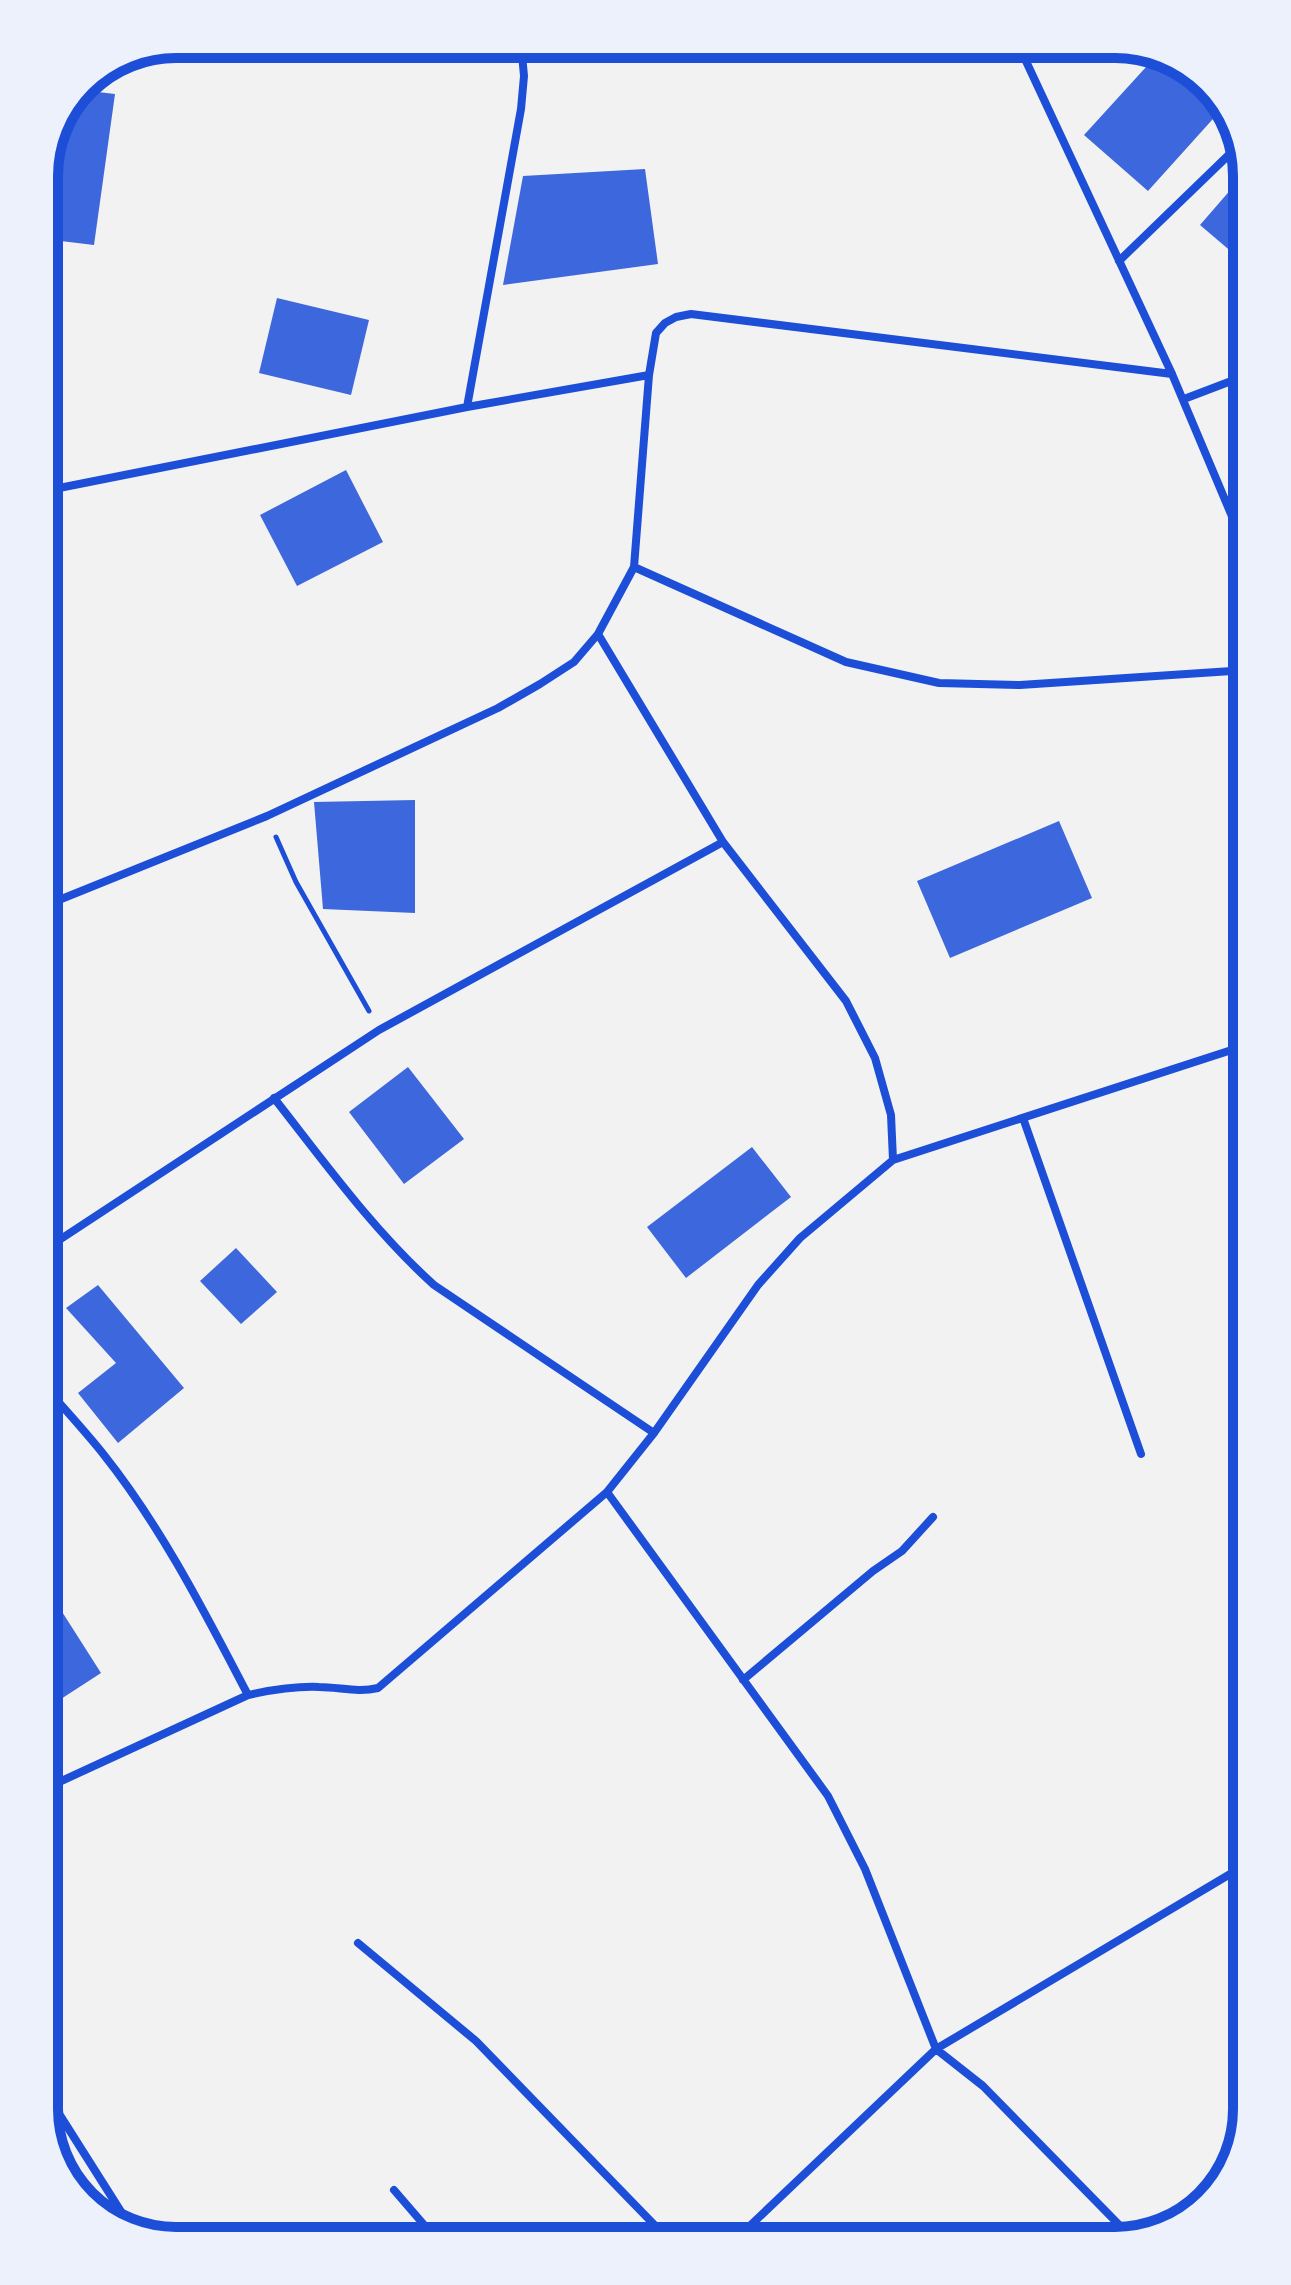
<svg xmlns="http://www.w3.org/2000/svg" width="1291" height="2285" font-family="'Fira Sans',sans-serif">
  <style>
    .building { fill: #3d67dc }
    .lines { fill: none; stroke-linecap: round; stroke-linejoin: round }
    .path { stroke: #1d4ed8; stroke-width: 5 }
    .minor { stroke: #1d4ed8; stroke-width: 8 }
    .rim { fill: none; stroke: #1d4ed8; stroke-width: 10 }
  </style>
  <rect width="100%" height="100%" fill="#f2f2f2"/>
  <path class="building" d="M1157,55l5,2 59,53 -73,81 -64,-56z
    M80,90l35,4 -21,151 -50,-6v-72z
    M645,169l13,95 -155,21 20,-109z
    M1246,172l1,4v89l-47,-40z
    M277,298l92,22 -18,75 -92,-22z
    M346,470l37,72 -86,44 -37,-71z
    M415,800v113l-92,-4 -9,-107z
    M1059,821l33,77 -142,60 -33,-77z
    M408,1067l56,72 -60,45 -55,-72z
    M752,1147l39,50 -105,81 -39,-51z
    M236,1248l41,44 -36,32 -41,-43z
    M98,1285l86,103 -66,55 -40,-50 38,-30 -50,-55z
    M59,1607l42,66 -57,37v-94z"/>
  <g class="lines">
    <path class="path" d="M276,837l20,45 73,129"/>
    <path class="minor" d="M1018,44l154,330 75,178
      M1119,261l121,-117
      M1184,399l63,-24
      M467,407l54,-298 3,-33 -3,-32
      M44,491l423,-84 182,-32
      M634,567l15,-192 7,-42 9,-10 11,-6 15,-3 481,60
      M598,634l125,208 123,159 29,57 16,57 2,45
      M44,906l223,-90 231,-108 42,-24 34,-22 24,-28 36,-67 212,95 93,21 81,2 227,-15
      M274,1098c51,65 99,132 160,187l220,148
      M1023,1118l118,336
      M44,1250l335,-220 344,-188
      M44,1385c20,24 41,46 60,70 58,73 101,158 144,240
      M607,1492l221,304 37,73 71,180 47,37 148,151
      M743,1680l130,-109 29,-20 31,-34
      M44,1789l204,-94c23,-5 47,-9 71,-8 21,0 38,6 59,1l229,-196 47,-59 104,-148 42,-47 93,-78 354,-115
      M358,1943l118,98 194,200
      M44,2090l88,139
      M394,2190l44,51
      M734,2241l202,-192 311,-185"/>
  </g>
  <path d="M0 0H1291V2285H0ZM176 58H1115A118 118 0 0 1 1233 176V2109A118 118 0 0 1 1115 2227H176A118 118 0 0 1 58 2109V176A118 118 0 0 1 176 58Z" fill="#edf1fc" fill-rule="evenodd"/>
  <path class="rim" d="M176 58H1115A118 118 0 0 1 1233 176V2109A118 118 0 0 1 1115 2227H176A118 118 0 0 1 58 2109V176A118 118 0 0 1 176 58Z"/>
</svg>
